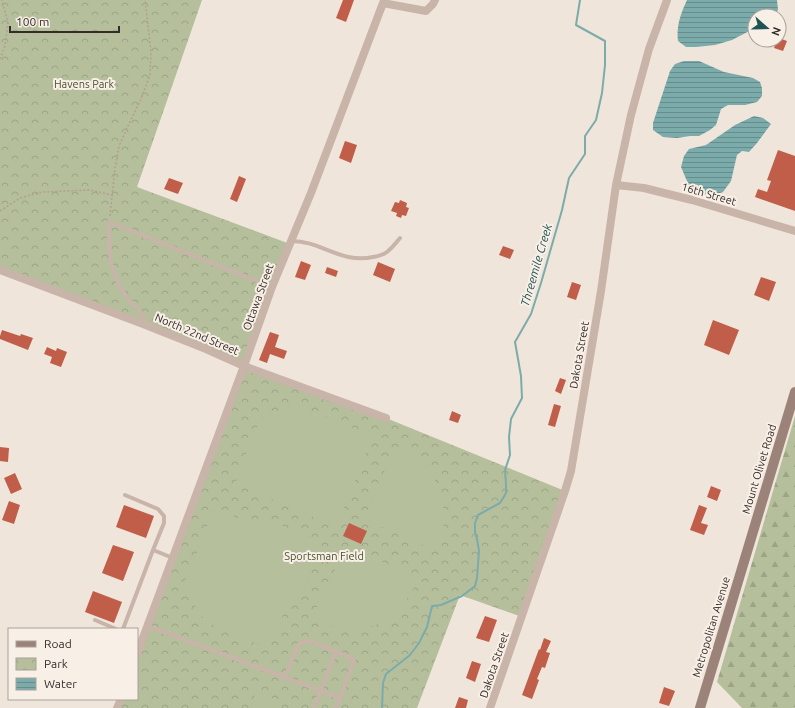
<svg xmlns="http://www.w3.org/2000/svg" width="795" height="708" font-family="Ubuntu,sans-serif">
  <style>
    .forest { fill: url(#forest-firs) }
    .park { fill: url(#park-crowns) }
    .garden { fill: #b5bf9c }
    .water { fill: url(#water-rules) }
    .lines { fill: none; stroke-linecap: round; stroke-linejoin: round }
    .stream { stroke: #7bacab; stroke-width: 2 }
    .building { fill: #c05e4a }
    .path { stroke: #b39e92; stroke-width: 1.5; stroke-dasharray: 2 2; stroke-linecap: butt }
    .lane { stroke: #c8b4a8; stroke-width: 4 }
    .street { stroke: #c8b4a8; stroke-width: 8 }
    .secondary { stroke: #9b8379; stroke-width: 10 }
    .labels { text-anchor: middle; dominant-baseline: central; stroke-width: 4; stroke-linejoin: round; paint-order: stroke }
    .park-label { font-size: 11px; fill: #47522d; stroke: #f8efe7 }
    .street-label { font-size: 11px; fill: #352b28; stroke: #f8efe7 }
    .water-label { font-size: 12px; font-style: italic; fill: #1f5454; stroke: #f8efe7 }
  </style>
  <defs>
    <pattern id="forest-firs" width="22" height="20" patternUnits="userSpaceOnUse"><rect width="22" height="20" fill="#b5bf9c"/><path d="M5 1l3.5 6h-7zM16 11l3.5 6h-7z" fill="#9ca486"/></pattern>
    <pattern id="park-crowns" width="20" height="18" patternUnits="userSpaceOnUse"><rect width="20" height="18" fill="#b5bf9c"/><path d="M2 6a3 3 0 1 1 6 0M12 15a3 3 0 1 1 6 0" fill="none" stroke="#9ca486"/></pattern>
    <pattern id="water-rules" width="6" height="5" patternUnits="userSpaceOnUse"><rect width="6" height="5" fill="#7bacab"/><path d="M0 2.5h6" fill="none" stroke="#668c8b"/></pattern>
  </defs>
  <rect width="100%" height="100%" fill="#f0e5db"/>
  <path class="forest" d="M795,416v292h-53l-25,-26z"/>
  <path class="park" d="M0,0h202l-65,187 153,57 -45,122 141,52 179,73 -43,126 -62,-22 -43,113h-300l4,-9h16v-45l107,-288 -244,-96z"/>
  <path class="garden" d="M292,405l19,6 62,25 -35,86 -8,2 -95,-40 19,-51 9,-16z
    M395,446c9,3 18,7 25,14 21,19 29,53 21,80 -1,4 -3,8 -5,11l-67,-30 -4,-5z
    M214,509l43,16 14,-4 46,19 3,9 -20,53 -14,6 -17,41c-16,-7 -32,-13 -48,-21 -5,-2 -11,-4 -14,-7 -9,-6 -18,-27 -23,-37z
    M352,547l66,32c-12,27 -30,48 -62,50 -6,1 -13,0 -19,-1 -9,-2 -17,-7 -25,-11l32,-66z
    M256,692l22,8 -3,8h-25z"/>
  <path class="water" d="M687,0h90l1,9 -2,7h-21v12l-23,12 -17,5 -19,2h-10l-8,-6c-2,-15 3,-28 9,-41z
    M684,61h15l25,11 29,6 7,4 2,6v8l-5,6 -12,3h-17l-7,4 -5,16 -6,5 -11,6h-9l-13,2 -14,-1 -10,-7v-7l17,-52 5,-7z
    M754,116l9,2 8,6 -14,19 -8,9 -7,-1 -5,4 -6,26 -8,11 -9,3h-8l-16,-7 -9,-21 3,-11 5,-7 17,-4 29,-20z"/>
  <g class="lines">
    <path class="stream" d="M382,708l1,-25 3,-9 24,-19 9,-12 8,-16 5,-21 9,-1 21,-9 13,-10 2,-8 2,-27 -2,-12 -2,-7v-9l3,-8 22,-12 6,-10v-9l-1,-14 5,-15 -1,-18 2,-18 11,-21 -1,-22 -6,-34 16,-28 10,-31 21,-73 7,-32 16,-24v-18l11,-16 6,-27 3,-28v-24l-29,-16 4,-25"/>
  </g>
  <path class="building" d="M343,0h11l-8,22 -10,-4z
    M779,38l8,3 -4,10 -9,-3 3,-8h2z
    M345,141l12,4 -6,18 -12,-5z
    M778,150l17,6v55l-40,-14 3,-8 9,3 4,-11 -4,-1z
    M239,176l7,3 -9,23 -7,-3z
    M169,178l14,5 -5,11 -14,-5z
    M400,200l7,3 -1,4 3,1 -3,8 -4,-1 -1,3 -5,-2 1,-3 -6,-2 4,-9 4,1z
    M503,246l11,4 -4,9 -11,-4z
    M301,261l10,4 -6,15 -10,-3z
    M378,262l17,7 -5,13 -17,-7z
    M327,267l11,4 -2,6 -11,-4z
    M761,277l15,5 -7,19 -15,-6z
    M572,282l9,3 -5,15 -9,-3z
    M713,320l26,10 -10,25 -25,-10z
    M2,330l18,6 1,-2 12,4 -5,12 -28,-11v-3z
    M270,332l9,3 -4,12 12,4 -3,8 -14,-5 -3,9 -8,-3z
    M47,347l9,4 1,-3 10,4 -6,15 -11,-4 2,-6 -8,-3z
    M560,378l6,2 -5,14 -6,-3z
    M554,404l7,2 -6,21 -7,-2z
    M452,411l9,4 -3,8 -9,-3z
    M0,447l9,1 -1,14 -8,-1z
    M15,473l7,16 -11,5 -7,-16z
    M711,486l10,4 -4,11 -10,-4z
    M9,501l11,4 -6,19 -12,-4z
    M124,505l30,11 -8,22 -30,-11z
    M699,505l8,3 -6,15 7,2 -4,10 -14,-5z
    M349,523l18,8 -6,13 -18,-8z
    M113,545l21,7 -11,29 -21,-8z
    M93,591l29,11 -8,21 -29,-11z
    M485,616l12,4 -8,22 -13,-4z
    M544,638l7,3 -5,11 4,1 -5,15 -3,-1 -5,12 2,1 -7,19 -10,-4 17,-46 1,1z
    M472,661l9,3 -6,18 -9,-4z
    M664,687l11,4 -6,15 -10,-3z
    M459,697l9,3 -2,8h-11z"/>
  <g class="lines">
    <path class="path" d="M0,59l5,-13 3,-23 -6,-23
      M0,211l20,-13 22,-6 48,-2 22,5
      M110,216l5,-48 4,-22 9,-20 13,-27 9,-24 1,-23 -6,-52"/>
    <path class="lane" d="M292,241c29,0 49,23 81,16 5,-1 10,-2 14,-5 5,-4 9,-9 13,-14
      M143,324l1,-4v-4l-16,-17 -9,-14 -8,-21 -2,-22v-20l163,65
      M125,495l33,14 6,7v7l-11,27
      M95,620l21,9
      M148,626l192,72
      M123,629l30,-79 20,8
      M285,677l13,-32 5,-4h6l43,17 2,3 -18,47
      M314,708l22,-57"/>
    <path class="street" d="M616,185l28,3 48,12 103,31
      M0,270l143,54 63,25 38,17 142,52
      M137,654l107,-288 28,-79 39,-94 72,-190 43,8 7,-7 2,-4
      M117,708l4,-9
      M490,708l75,-217 6,-20 30,-180 15,-106 15,-70 18,-66 18,-49"/>
    <path class="secondary" d="M700,708l95,-316"/>
  </g>
  <g class="labels">
    <g class="park-label">
      <text x="84" y="84">Havens Park</text>
      <text x="324" y="556">Sportsman Field</text>
    </g>
    <g class="street-label">
      <text transform="translate(709 194) rotate(16)">16th Street</text>
      <text transform="translate(258 297) rotate(-70)">Ottawa Street</text>
      <text transform="translate(197 334) rotate(23)">North 22nd Street</text>
      <text transform="translate(579 355) rotate(-80)">Dakota Street</text>
      <text transform="translate(759 469) rotate(-73)">Mount Olivet Road</text>
      <text transform="translate(711 627) rotate(-73)">Metropolitan Avenue</text>
      <text transform="translate(494 665) rotate(-71)">Dakota Street</text>
    </g>
    <g class="water-label">
      <text transform="translate(536 265) rotate(-74)">Threemile Creek</text>
    </g>
  </g>
  <rect x="8" y="628" width="130" height="72" fill="#f8efe7" stroke="#aaa19b"/>
  <rect x="16" y="641" width="20" height="6" fill="#9b8379" stroke="#aaa19b"/>
  <text x="44" y="648" font-size="12" fill="#352b28">Road</text>
  <rect x="16" y="658" width="20" height="12" fill="url(#park-crowns)" stroke="#aaa19b"/>
  <text x="44" y="668" font-size="12" fill="#352b28">Park</text>
  <rect x="16" y="678" width="20" height="12" fill="url(#water-rules)" stroke="#aaa19b"/>
  <text x="44" y="688" font-size="12" fill="#352b28">Water</text>
  <g transform="translate(767 28) rotate(110)"><circle r="19" fill="#f8efe7" stroke="#aaa19b"/>
  <path d="M0-3L7 15L0 10L-7 15Z" fill="#1f5454"/>
  <text y="-6" font-size="11" font-weight="bold" text-anchor="middle" fill="#352b28">N</text>
  </g>
  <path d="M10 26v6h109v-6" fill="none" stroke="#352b28" stroke-width="2"/>
  <text x="16" y="26" font-size="12" fill="#352b28" stroke="#f8efe7" stroke-width="3" paint-order="stroke">100 m</text>
</svg>
